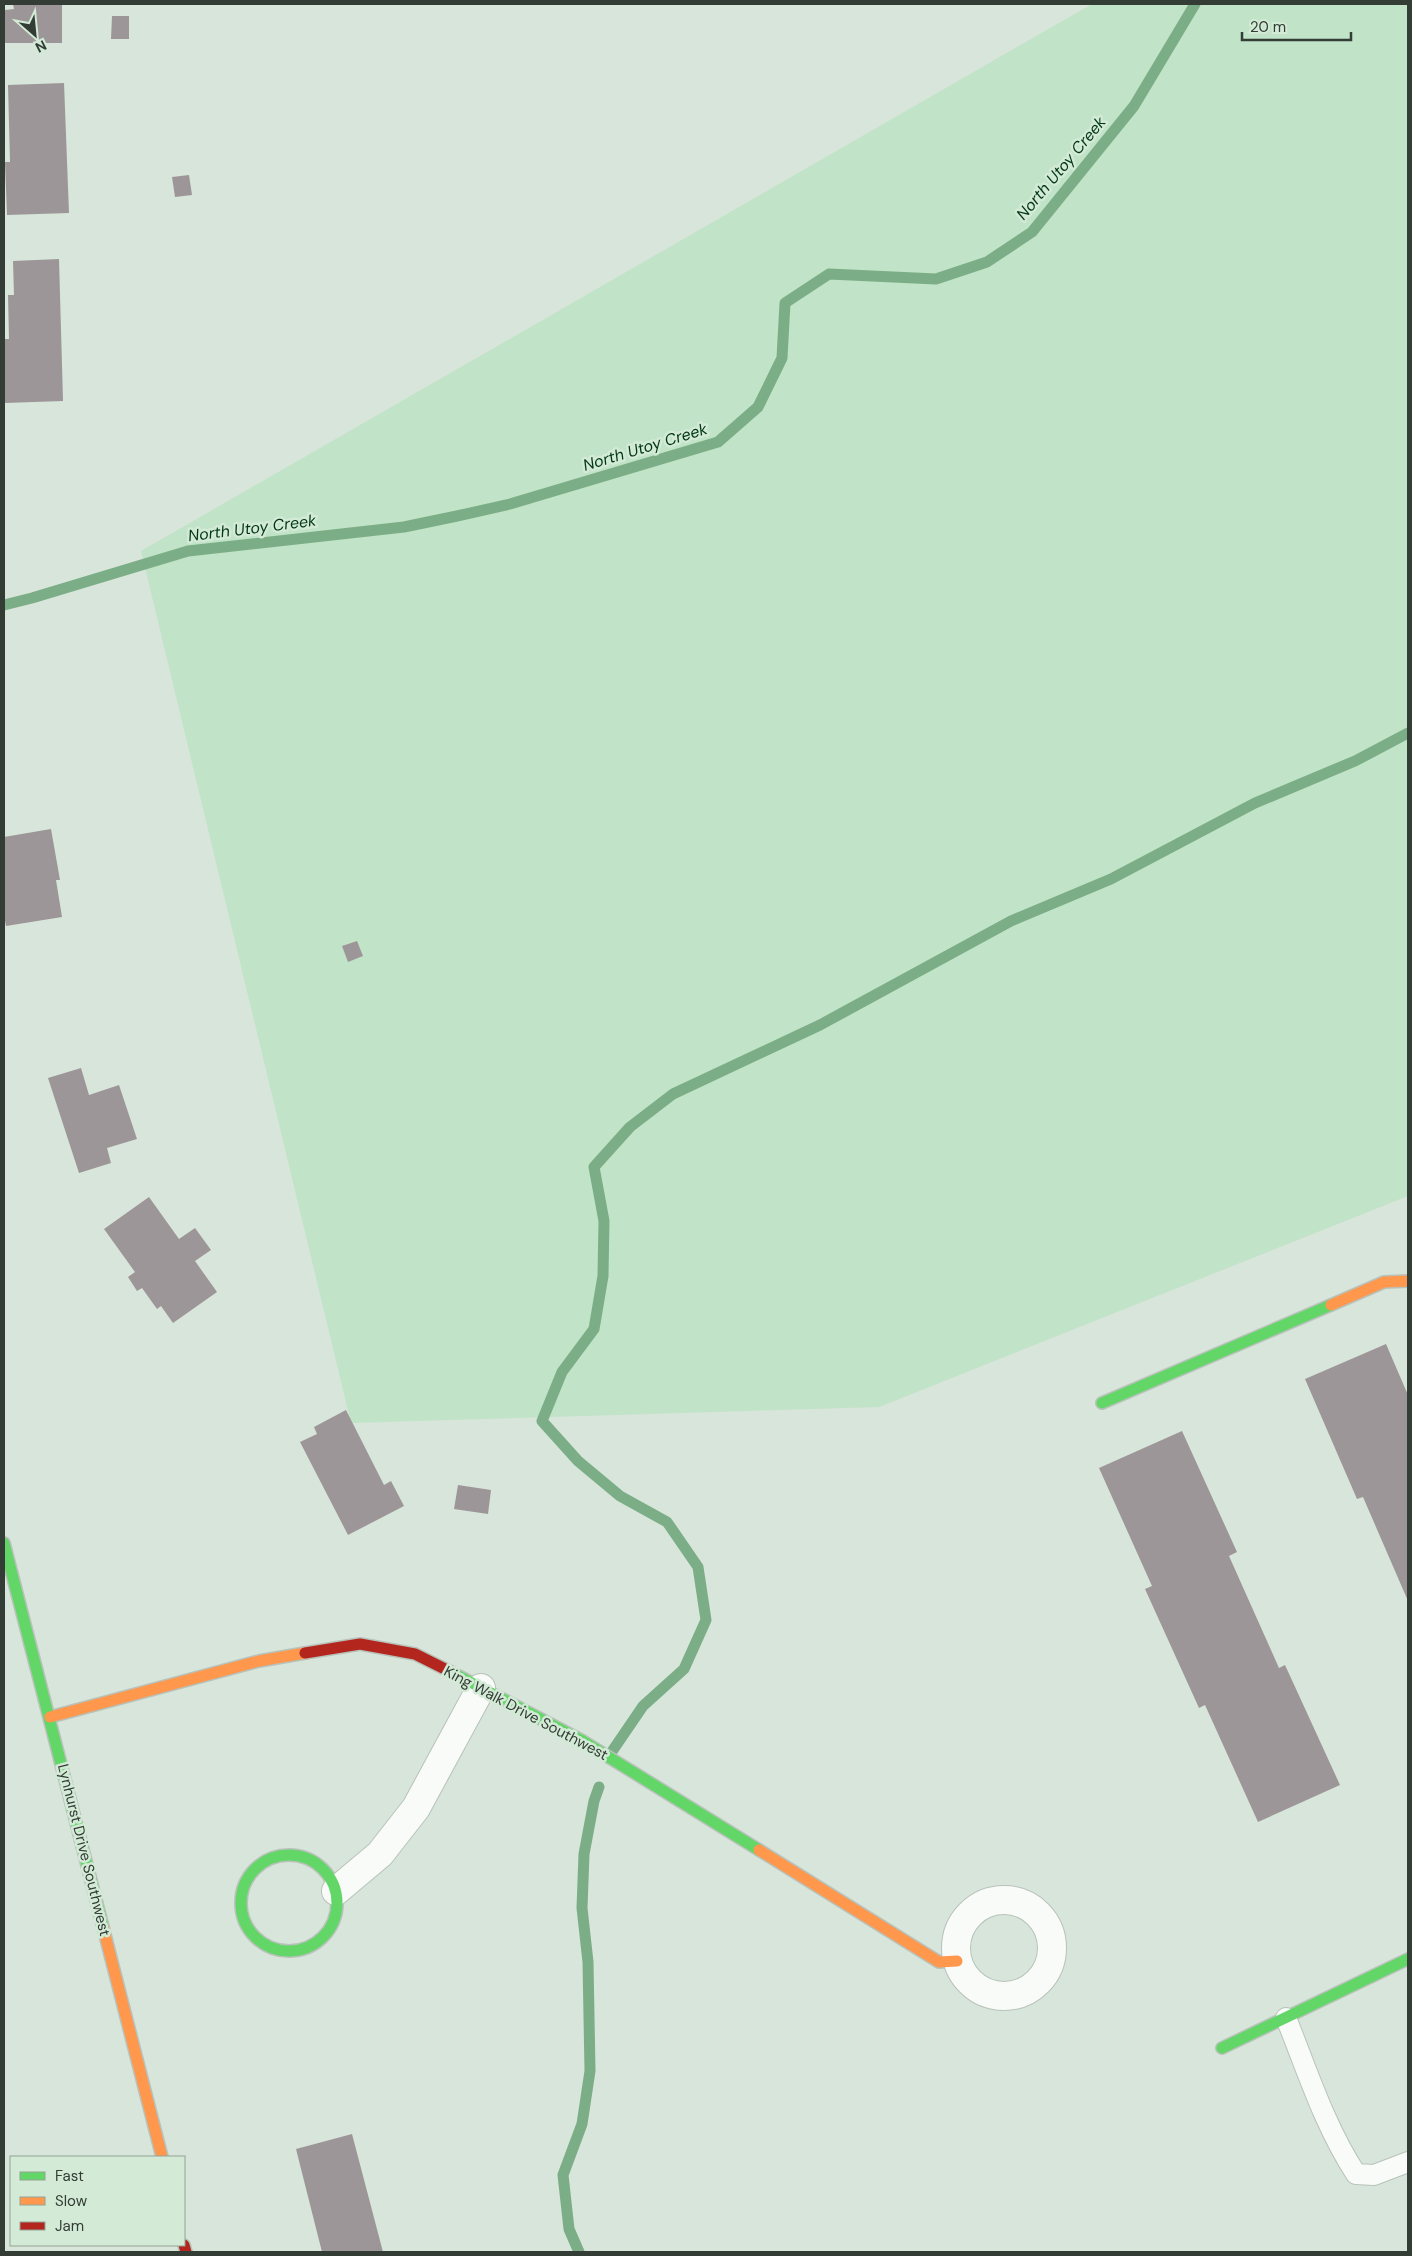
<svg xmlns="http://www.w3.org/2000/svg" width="1412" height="2256" font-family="'DM Sans',sans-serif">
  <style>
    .green { fill: #c1e3c7 }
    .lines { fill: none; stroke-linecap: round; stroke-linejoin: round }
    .stream { stroke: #7bae86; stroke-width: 11 }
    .building { fill: #9d9698 }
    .lane-casing { stroke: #b8c2ba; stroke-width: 22 }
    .street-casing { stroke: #b8c2ba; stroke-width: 30 }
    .fast-casing { stroke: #b8c2ba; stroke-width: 14 }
    .slow-casing { stroke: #b8c2ba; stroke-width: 14 }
    .jam-casing { stroke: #b8c2ba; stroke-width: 14 }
    .lane { stroke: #f9fbf9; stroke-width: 20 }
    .street { stroke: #f9fbf9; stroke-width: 28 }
    .fast { stroke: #63d668; stroke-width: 11 }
    .slow { stroke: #ff974d; stroke-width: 11 }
    .jam { stroke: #b3261e; stroke-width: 11 }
    .labels { text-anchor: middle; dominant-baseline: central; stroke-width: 5; stroke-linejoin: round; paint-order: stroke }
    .street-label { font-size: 15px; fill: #333c35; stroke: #d3ead6 }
    .water-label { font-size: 16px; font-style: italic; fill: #013714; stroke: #d3ead6 }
  </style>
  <rect width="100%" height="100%" fill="#d8e5da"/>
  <path class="green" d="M1092,4h316v1192l-529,211 -528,16 -210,-872z"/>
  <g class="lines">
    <path class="stream" d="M4,605l28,-7 156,-47 216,-24 53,-11 53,-12 208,-62 40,-35 24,-49 3,-55 44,-29 107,5 51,-17 45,-30 102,-126 61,-102
      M613,1750l30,-44 41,-37 22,-49 -8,-53 -31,-45 -47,-26 -42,-35 -36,-40 20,-49 32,-43 9,-53 1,-55 -10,-54 36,-40 43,-33 147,-69 191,-104 100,-42 144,-76 100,-42 53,-28
      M579,2252l-10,-23 -6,-54 19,-51 8,-53 -2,-109 -6,-54 2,-54 10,-53 5,-14"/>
  </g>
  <path class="building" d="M13,4h49v39h-57v-33l9,-1z
    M112,16h17v23h-18z
    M64,83l5,130 -62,2 -2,-53h5l-2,-77z
    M189,175l3,20 -17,2 -3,-20z
    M59,259l4,142 -58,2 -1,-64h5l-1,-44h6l-1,-34z
    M51,829l9,51h-4l6,37 -56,9 -2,-11v-78z
    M357,941l6,15 -15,6 -6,-16z
    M81,1068l8,27 30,-10 18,54 -30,9 4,15 -32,10 -31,-95z
    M149,1197l30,42 16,-11 16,22 -16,11 22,31 -44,31 -12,-17 -4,3 -15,-21 -5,3 -9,-14 7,-5 -31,-43z
    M1386,1344l22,51v206l-45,-104 -6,2 -52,-120z
    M346,1410l38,75 7,-4 13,25 -56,29 -48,-93 17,-8 -3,-7z
    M1182,1431l55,121 -8,4 50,112 6,-3 55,120 -82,37 -53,-117 -6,3 -54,-119 7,-3 -53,-118z
    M458,1485l33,5 -3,24 -34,-5z
    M352,2134l31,118h-61l-26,-103z"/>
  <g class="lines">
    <defs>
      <path id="lane" d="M1286,2018c21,52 39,109 70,156l18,1 34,-13"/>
      <path id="street" d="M336,1891l44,-37 36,-46 65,-120
        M956 1948a48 48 0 1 1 96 0a48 48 0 1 1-96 0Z"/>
      <path id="fast" d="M1102,1403l229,-98
        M4,1543l99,384
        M451,1672l130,68 178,110
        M241 1903a48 48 0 1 1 96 0a48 48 0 1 1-96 0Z
        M1222,2048l186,-89"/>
      <path id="slow" d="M1331,1305l53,-23 24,-1
        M50,1717l209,-56 46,-8
        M759,1850l180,112 18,-1
        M103,1927l59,230"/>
      <path id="jam" d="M305,1653l55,-9 55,10 36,18
        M184,2245l2,7"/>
    </defs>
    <use href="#lane" class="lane-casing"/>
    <use href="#street" class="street-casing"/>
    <use href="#fast" class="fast-casing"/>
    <use href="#slow" class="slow-casing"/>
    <use href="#jam" class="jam-casing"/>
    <use href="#lane" class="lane"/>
    <use href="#street" class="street"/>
    <use href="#fast" class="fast"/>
    <use href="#slow" class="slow"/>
    <use href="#jam" class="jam"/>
  </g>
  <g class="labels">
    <g class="street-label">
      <text transform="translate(526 1713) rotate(28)">King Walk Drive Southwest</text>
      <text transform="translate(84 1850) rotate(76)">Lynhurst Drive Southwest</text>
    </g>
    <g class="water-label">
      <text transform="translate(1061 168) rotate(-50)">North Utoy Creek</text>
      <text transform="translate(645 447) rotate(-17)">North Utoy Creek</text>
      <text transform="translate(252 528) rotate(-7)">North Utoy Creek</text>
    </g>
  </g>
  <rect width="1412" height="2256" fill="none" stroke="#333c35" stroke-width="10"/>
  <rect x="10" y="2156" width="175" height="90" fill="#d3ead6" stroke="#93a496"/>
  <rect x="20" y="2172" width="25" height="8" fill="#63d668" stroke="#93a496"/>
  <text x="55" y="2181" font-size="15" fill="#333c35">Fast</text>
  <rect x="20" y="2197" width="25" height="8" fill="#ff974d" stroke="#93a496"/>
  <text x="55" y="2206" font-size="15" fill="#333c35">Slow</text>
  <rect x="20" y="2222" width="25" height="8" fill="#b3261e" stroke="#93a496"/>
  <text x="55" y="2231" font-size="15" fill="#333c35">Jam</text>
  <g transform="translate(35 35) rotate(153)" stroke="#d3ead6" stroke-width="4" paint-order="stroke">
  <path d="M0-4L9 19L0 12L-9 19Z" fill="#333c35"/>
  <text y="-8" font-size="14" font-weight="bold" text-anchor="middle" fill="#333c35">N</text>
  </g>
  <path d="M1242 32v8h109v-8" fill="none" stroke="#333c35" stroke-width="2.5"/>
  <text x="1250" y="32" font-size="15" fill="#333c35" stroke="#d3ead6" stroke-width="4" paint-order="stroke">20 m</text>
</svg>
